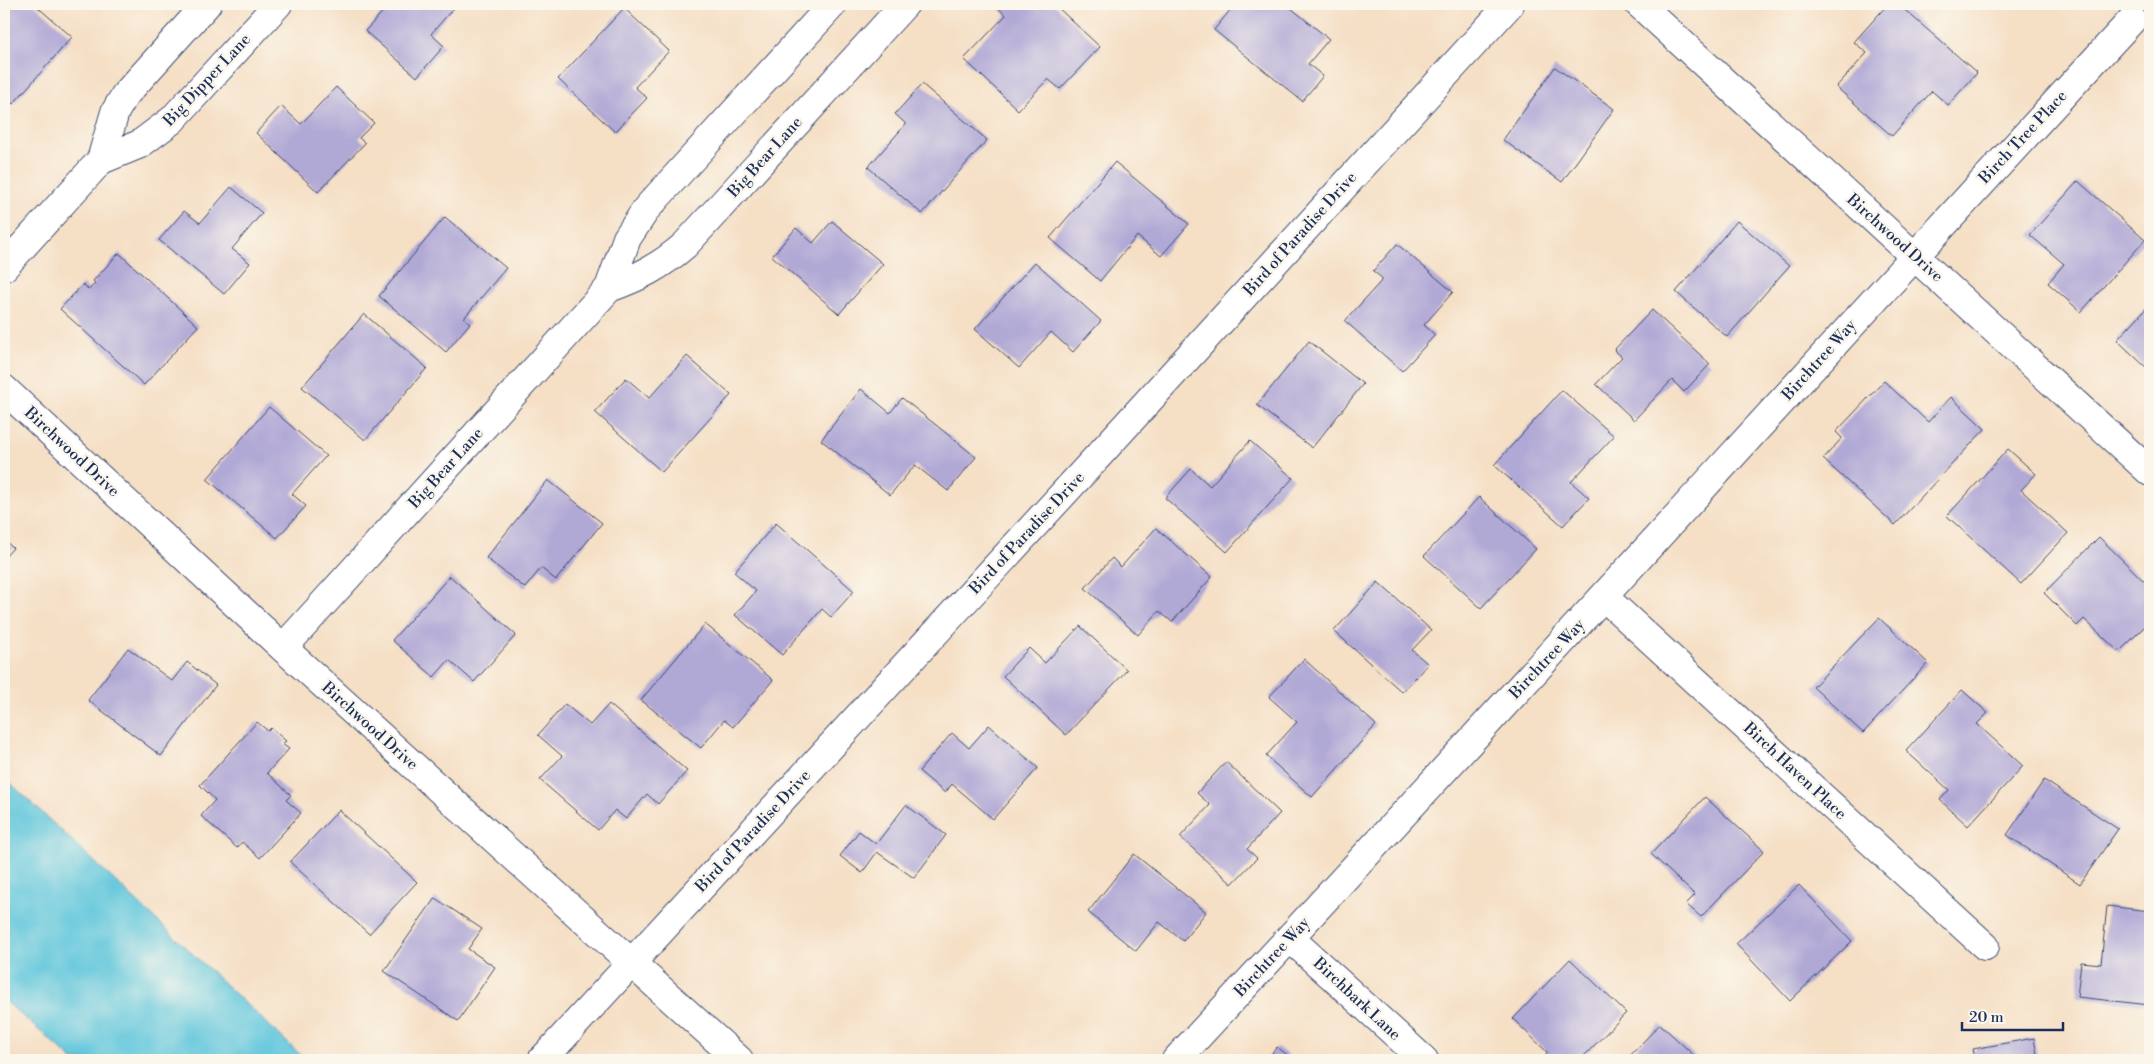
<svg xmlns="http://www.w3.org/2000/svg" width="2154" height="1064" font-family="'Libre Bodoni',serif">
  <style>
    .water { fill: #5fc6dc; stroke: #3d7a9d }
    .building { fill: #b0a8d5 }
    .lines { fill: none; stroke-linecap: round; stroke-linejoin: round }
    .minor-casing { stroke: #3c496d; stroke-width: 30 }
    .minor { stroke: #fff; stroke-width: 28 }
    .labels { text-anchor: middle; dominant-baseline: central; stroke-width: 5; stroke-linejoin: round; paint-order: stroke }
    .street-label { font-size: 16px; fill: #1b2f5e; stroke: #fbf7ec }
  </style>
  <rect width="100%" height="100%" fill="#fbf7ec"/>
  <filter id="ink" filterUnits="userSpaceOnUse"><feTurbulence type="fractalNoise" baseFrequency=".02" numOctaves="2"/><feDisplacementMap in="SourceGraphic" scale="10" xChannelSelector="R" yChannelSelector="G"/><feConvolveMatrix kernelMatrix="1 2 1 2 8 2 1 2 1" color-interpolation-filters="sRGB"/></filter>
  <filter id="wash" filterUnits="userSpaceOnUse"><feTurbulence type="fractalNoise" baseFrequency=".0096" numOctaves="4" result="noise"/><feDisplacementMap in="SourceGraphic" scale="20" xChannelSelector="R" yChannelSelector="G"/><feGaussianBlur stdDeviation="1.12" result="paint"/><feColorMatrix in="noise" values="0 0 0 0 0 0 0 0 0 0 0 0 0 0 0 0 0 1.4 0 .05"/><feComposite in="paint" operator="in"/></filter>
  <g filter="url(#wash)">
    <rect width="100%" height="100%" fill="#f5dfc5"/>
    <path class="water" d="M4,777l271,254 31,29h-233l-69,-60z"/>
    <g id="blocks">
      <path class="building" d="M4,4h30l38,33 -59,67 -9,-8z
        M390,4h67l-26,30 13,12 -27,31 -52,-46z
        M999,4h55l46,43 -40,42 -12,-10 -30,31 -54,-51 42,-44 -9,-8z
        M1235,4h51l43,35 -21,25 15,12 -21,25 -88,-71z
        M1888,4h10l79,69 -29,32 -16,-14 -40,45 -56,-49 31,-34 -13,-11z
        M624,8l45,43 -34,36 12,11 -32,34 -57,-53z
        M1555,67l59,42 -52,73 -59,-42z
        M922,84l65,56 -65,74 -54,-47 38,-43 -11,-10z
        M336,87l38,36 -15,15 6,5 -47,49 -62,-59 25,-27 20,18z
        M1115,162l74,62 -28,32 -24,-20 -37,45 -50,-43z
        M2078,181l67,59 -64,72 -33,-29 16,-19 -34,-29z
        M231,187l31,26 -30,36 18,14 -26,31 -65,-54 25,-29 16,12z
        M445,217l61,51 -42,50 6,5 -24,29 -67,-56z
        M832,221l51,43 -44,50 -67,-58 24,-28 17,15z
        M1737,221l52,45 -62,71 -51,-45z
        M1397,244l56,48 -29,33 11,10 -33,36 -57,-50 38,-42 -10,-8z
        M119,253l79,73 -54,59 -84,-76 23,-25 6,6 6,-7 -2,-2z
        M1035,262l66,59 -28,31 -22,-20 -32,36 -44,-39z
        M2150,304v67l-33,-31z
        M1652,310l58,54 -26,28 -12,-12 -38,40 -38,-36 26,-27 -8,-7z
        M364,314l63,54 -62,72 -63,-53z
        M1309,341l54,43 -51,64 -55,-43z
        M687,356l44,39 -69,77 -67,-60 31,-34 23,20z
        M1884,381l44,41 23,-25 34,32 -90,96 -72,-66 19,-21 -6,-6z
        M861,389l29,24 12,-15 74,59 -28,34 -33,-26 -25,30 -69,-55z
        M1562,390l52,46 -43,46 18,16 -26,28 -69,-61z
        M269,407l57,49 -34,38 14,12 -29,32 -70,-59z
        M1250,441l43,37 -66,74 -62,-54 26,-29 19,17z
        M2008,449l28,25 -15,16 47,43 -47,51 -74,-68z
        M548,480l54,43 -46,57 -15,-12 -16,20 -39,-30z
        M1479,497l57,52 -55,59 -57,-52z
        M776,523l78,68 -23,26 -9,-8 -40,46 -47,-40 21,-24 -22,-19z
        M1156,528l56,49 -40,45 -13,-11 -21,24 -53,-47 27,-30 9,9z
        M2099,537l51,50v34l-31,31 -35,-33 -7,7 -33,-33z
        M4,540l9,8 -9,10z
        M450,576l66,59 -42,47 -25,-22 -15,17 -42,-37z
        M1378,582l53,48 -19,20 16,14 -26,28 -68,-61z
        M1879,618l49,45 -65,70 -50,-46z
        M705,624l68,56 -40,47 -9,-7 -23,28 -60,-48z
        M1080,626l47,44 -61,65 -63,-59 26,-28 16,15z
        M128,648l44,33 15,-19 29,23 -55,71 -73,-56z
        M1304,659l72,66 -64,72 -46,-41 31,-34 -28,-25z
        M1962,690l26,23 -11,11 46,42 -55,60 -28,-26 9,-10 -43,-39z
        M565,704l25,21 19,-21 78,67 -29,33 -11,-10 -21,25 -11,-9 -17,20 -58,-50 22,-24 -24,-21z
        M257,722l11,9 3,-3 15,13 -4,3 7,5 -22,24 24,22 -5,5 15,13 -41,45 -18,-16 -5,6 -36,-32 14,-16 -15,-15z
        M989,725l49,43 -45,51 -41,-35 -7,9 -26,-22 33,-38 17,15z
        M1226,762l54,51 -33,36 10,9 -25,26 -52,-47 30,-32 -13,-12z
        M2044,780l74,49 -38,55 -73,-49z
        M1705,797l59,54 -63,66 -15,-13 9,-9 -44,-41z
        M906,805l40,30 -32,43 -37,-26 -15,21 -22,-17 19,-25 17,13z
        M339,810l78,72 -48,52 -79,-72z
        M1134,854l72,58 -23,29 -24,-19 -23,29 -48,-39z
        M1799,885l53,56 -62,60 -54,-57z
        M435,898l47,31 -14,20 27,18 -37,54 -74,-50z
        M2107,906l43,5v94l-73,-8 4,-35 20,2z
        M1570,959l56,54 -46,47h-39l7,-7 -35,-34z
        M1660,1024l39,36h-73z
        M2034,1038l4,22h-63l-2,-11z
        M1277,1047l17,13h-28z"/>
    </g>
  </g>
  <g filter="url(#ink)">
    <use href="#blocks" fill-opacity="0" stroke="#3c496d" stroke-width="1"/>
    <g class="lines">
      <defs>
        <path id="minor" d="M207,4l-82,91 -10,17 -14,48 39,-16 32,-24 106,-116
          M833,4l-186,204 -20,30 -18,50c29,-10 52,-22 76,-43l220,-241
          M1639,4l511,468
          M4,267l97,-107
          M4,389l279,259 456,412
          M1604,597l381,349
          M283,648l326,-360
          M1290,938l134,122
          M542,1060l557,-605 411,-451
          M1176,1060c321,-344 636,-694 956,-1040"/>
      </defs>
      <use href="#minor" class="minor-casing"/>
      <use href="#minor" class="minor"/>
    </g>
  </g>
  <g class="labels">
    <g class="street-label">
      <text transform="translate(207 80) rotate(-47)">Big Dipper Lane</text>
      <text transform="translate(2023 137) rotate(-47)">Birch Tree Place</text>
      <text transform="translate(765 157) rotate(-48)">Big Bear Lane</text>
      <text transform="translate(1300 234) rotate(-48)">Bird of Paradise Drive</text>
      <text transform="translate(1895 238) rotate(42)">Birchwood Drive</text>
      <text transform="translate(1819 360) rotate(-48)">Birchtree Way</text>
      <text transform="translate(72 452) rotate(43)">Birchwood Drive</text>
      <text transform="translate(446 468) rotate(-48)">Big Bear Lane</text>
      <text transform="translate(1027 533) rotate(-47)">Bird of Paradise Drive</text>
      <text transform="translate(1547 659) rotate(-47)">Birchtree Way</text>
      <text transform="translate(370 726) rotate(42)">Birchwood Drive</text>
      <text transform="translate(1795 771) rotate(43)">Birch Haven Place</text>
      <text transform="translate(753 831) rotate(-47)">Bird of Paradise Drive</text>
      <text transform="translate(1272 957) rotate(-47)">Birchtree Way</text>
      <text transform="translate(1357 999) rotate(43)">Birchbark Lane</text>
    </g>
  </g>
  <rect width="2154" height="1064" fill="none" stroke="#fbf7ec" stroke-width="20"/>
  <path d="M1962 1022v8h101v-8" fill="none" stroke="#1b2f5e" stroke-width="2.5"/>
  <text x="1969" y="1022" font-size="15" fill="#1b2f5e" stroke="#fbf7ec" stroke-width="4" paint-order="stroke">20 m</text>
</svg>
